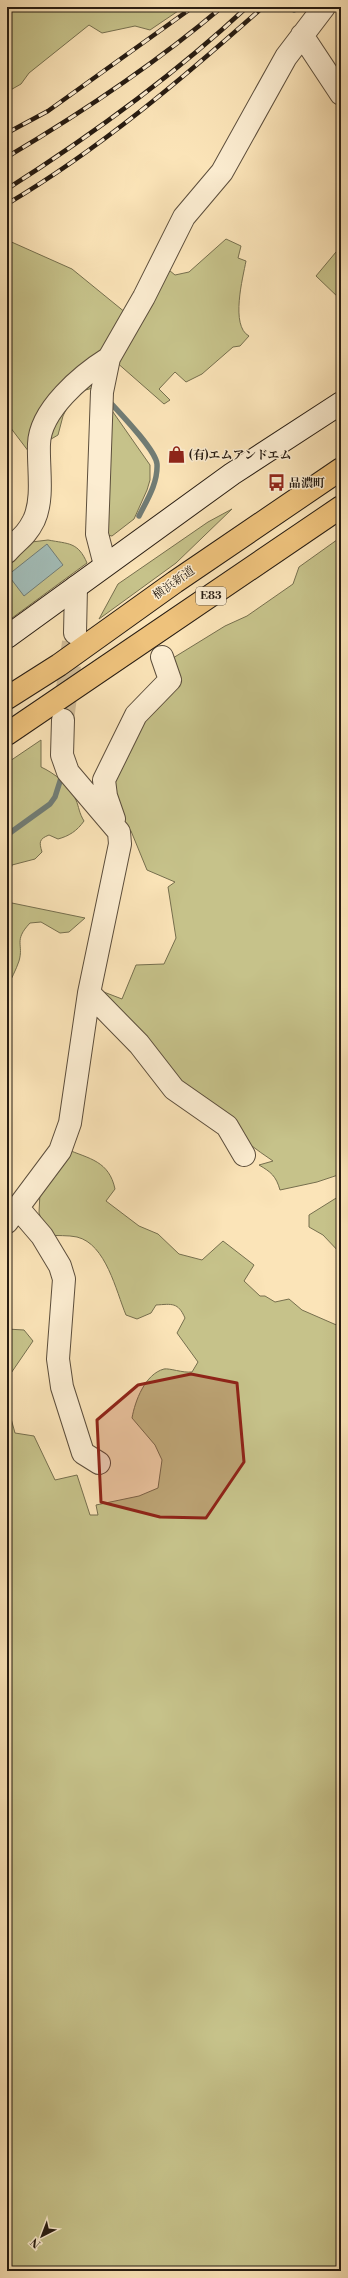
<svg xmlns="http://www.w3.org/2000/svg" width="348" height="2278" font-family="'Libre Bodoni','Noto Serif JP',serif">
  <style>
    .green { fill: #c6c28a; stroke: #766f4e }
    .water { fill: #a2bcb7; stroke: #717c75 }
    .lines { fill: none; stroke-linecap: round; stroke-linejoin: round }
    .stream { stroke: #717c75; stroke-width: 5.5 }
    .street-tunnel { stroke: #d1bc97; stroke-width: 22; stroke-dasharray: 22 11; stroke-linecap: butt }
    .street-casing { stroke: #5c4e3c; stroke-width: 24 }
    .secondary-casing { stroke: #271c12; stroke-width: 24 }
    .highway-casing { stroke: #271c12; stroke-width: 24 }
    .street { stroke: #fcedd1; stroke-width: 22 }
    .secondary { stroke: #fcedd1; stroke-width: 22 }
    .highway { stroke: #eec27c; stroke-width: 22 }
    .rail-casing { stroke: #271c12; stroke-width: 4.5 }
    .rail { stroke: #fcedd1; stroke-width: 3; stroke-dasharray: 9; stroke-linecap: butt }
    .marked { fill: #8f2418; fill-opacity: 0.2; stroke: #8f2418; stroke-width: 3; stroke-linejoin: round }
    .labels { text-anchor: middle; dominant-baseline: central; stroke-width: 3; stroke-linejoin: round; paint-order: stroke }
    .shield { fill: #fcedd1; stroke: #675b4b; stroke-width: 1 }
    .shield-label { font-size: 11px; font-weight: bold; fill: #271c12 }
    .poi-label { font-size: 12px; font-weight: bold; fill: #271c12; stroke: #fcedd1; text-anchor: start }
    .street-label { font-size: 12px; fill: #271c12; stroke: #fcedd1 }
  </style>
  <rect width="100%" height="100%" fill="#fbe4b8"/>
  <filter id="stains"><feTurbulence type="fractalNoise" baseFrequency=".005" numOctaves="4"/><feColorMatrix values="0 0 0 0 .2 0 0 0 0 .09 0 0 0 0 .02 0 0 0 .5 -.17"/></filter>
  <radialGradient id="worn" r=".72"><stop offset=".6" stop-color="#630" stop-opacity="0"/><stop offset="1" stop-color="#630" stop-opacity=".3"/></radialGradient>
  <path class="green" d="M7,7h177l-34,23 -15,-4 -33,7 -13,-8 -60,48 -8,11 -14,8z
    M226,239l15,7 -3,12 8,3c-3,16 -16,65 3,75l-9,10 -7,1 -31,27 -16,8 -11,-10 -16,17 11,11 -6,4 -49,-43 49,-95 11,9 14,-3z
    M7,240l65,29 54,44 -33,75 -19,5 -11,23 -5,19 -29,17 -19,-25 -3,1z
    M341,246v54l-25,-24z
    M106,402l44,63v15l-3,10 -13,29 -22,17 -5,-1z
    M232,509l-56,54 -77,56 19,-35 90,-62z
    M341,537v637l-24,8 -37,8c-4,-14 -9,-18 -21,-25l14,-4c-69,-46 -122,-111 -177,-172l26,10 14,-34 28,-1 12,-26 -8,-51 7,-5 -28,-12 -16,-39 -7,-9 -12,-31 2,-17 25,-49 24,-27 18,-17 -8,-23 52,-32 22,-10 46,-32 6,-17z
    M48,540c21,4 30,2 39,23l-75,55 -5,-6v-67z
    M41,740v27c13,6 29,18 35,33 3,7 3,13 8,21 -7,10 -15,15 -26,18l-9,-4c-10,4 -10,7 -7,17l-7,7 -23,6 -5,21v-123z
    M7,902l78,16 -16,14 -9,1 -19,-11 -11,1c-17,18 -6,21 -11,38 -3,9 -8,18 -12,27z
    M66,1149c24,10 43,12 49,40l-9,12 33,25 19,8 21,20 23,6 21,-19 31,24 -10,16 16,15h5l10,6 14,-3 13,11 39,17v944h-334v-867l8,29 19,3 21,44 22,-5 13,40h8l-2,-10 43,-9 19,-8 4,-28 -7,-15 -23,-27c3,-17 13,-44 32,-49 6,-1 18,4 28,3l6,-10 -21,-29 8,-15c-7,-16 -13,-14 -29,-13l-5,8 -14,6 -11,-4c-10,-24 -20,-71 -49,-78 -9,-2 -20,-1 -30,-2l-8,-22 1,-21z
    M341,1195v59l-18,-19 -14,-8v-12z
    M7,1329l17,1 9,11 -26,38z"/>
  <path class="water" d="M47,544l16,21 -39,31 -16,-21z"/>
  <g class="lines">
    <path class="stream" d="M294,10l1,-3
      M108,400c11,12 48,50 49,64 1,19 -10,36 -18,52
      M7,835l43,-31 5,-7 7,-22
      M7,947v26"/>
    <path class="street-tunnel" d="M63,720l10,-78"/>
    <defs>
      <path id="street" d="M302,35l39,59
        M7,552c11,-13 18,-14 27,-32 10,-22 4,-52 5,-76 1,-34 43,-69 70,-86
        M105,565l-8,-31 5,-142 7,-34 35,-61 40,-80 38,-45 64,-115 38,-50
        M75,633l1,-46
        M114,819l-8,-23 -2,-16 32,-65 34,-35 -8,-23
        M89,993l50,51 35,45 53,37 17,29
        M18,1208l24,28 18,30 4,13 -6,80 4,28 21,66 16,10
        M7,1222l53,-71 10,-28 19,-130 31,-149 -1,-12 -51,-60 -6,-17 1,-35"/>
      <path id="secondary" d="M7,637l225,-163 109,-71"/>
      <path id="highway" d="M7,698l52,-33 116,-83 166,-113
        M7,734l334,-227"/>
    </defs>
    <use href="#street" class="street-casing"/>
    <use href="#secondary" class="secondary-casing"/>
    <use href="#highway" class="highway-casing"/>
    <use href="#street" class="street"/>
    <use href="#secondary" class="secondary"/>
    <use href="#highway" class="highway"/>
    <defs>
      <path id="rail" d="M7,133l41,-22 145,-104
        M7,157c76,-45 148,-93 215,-150
        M7,189c85,-54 166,-113 240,-182
        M7,204c93,-55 176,-126 256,-197"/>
    </defs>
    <use href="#rail" class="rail-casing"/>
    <use href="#rail" class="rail"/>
  </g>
  <path class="marked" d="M191,1374l46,9 7,79 -38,56 -46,-1 -59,-15 -4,-82 41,-35z"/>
  <defs>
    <symbol id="shop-bare" viewBox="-9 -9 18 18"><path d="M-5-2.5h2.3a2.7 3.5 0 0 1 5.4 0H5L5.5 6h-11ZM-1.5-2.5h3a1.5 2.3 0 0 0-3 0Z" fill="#8f2418" stroke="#fcedd1" stroke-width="2.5" paint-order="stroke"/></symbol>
    <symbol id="bus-bare" viewBox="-9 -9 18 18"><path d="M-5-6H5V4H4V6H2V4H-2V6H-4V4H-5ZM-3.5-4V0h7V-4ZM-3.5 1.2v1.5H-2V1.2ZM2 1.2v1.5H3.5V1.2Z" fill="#8f2418" stroke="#fcedd1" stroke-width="2.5" paint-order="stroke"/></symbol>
  </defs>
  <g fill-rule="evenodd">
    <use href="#shop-bare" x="164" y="442" width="25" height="25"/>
    <use href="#bus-bare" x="264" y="470" width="25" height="25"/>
  </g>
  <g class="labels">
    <rect class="shield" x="196" y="587" width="30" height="18" rx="3"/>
    <g class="shield-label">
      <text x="211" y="596">E83</text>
    </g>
    <g class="poi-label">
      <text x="189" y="455">(有)エムアンドエム</text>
      <text x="289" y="483">品濃町</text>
    </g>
    <g class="street-label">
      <text transform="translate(174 583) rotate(-35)">横浜新道</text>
    </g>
  </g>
  <rect width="348" height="2278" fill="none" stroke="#fbe4b8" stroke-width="24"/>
  <rect x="8" y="8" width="332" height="2262" fill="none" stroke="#271c12" stroke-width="2"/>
  <rect x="12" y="12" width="324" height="2254" fill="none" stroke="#271c12"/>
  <g transform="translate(42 2236) rotate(222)" stroke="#fcedd1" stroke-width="3" paint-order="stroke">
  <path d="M0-3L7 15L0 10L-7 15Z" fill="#271c12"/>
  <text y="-6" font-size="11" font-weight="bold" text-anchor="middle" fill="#271c12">N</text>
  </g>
  <rect width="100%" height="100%" filter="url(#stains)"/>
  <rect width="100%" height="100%" fill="url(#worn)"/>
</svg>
